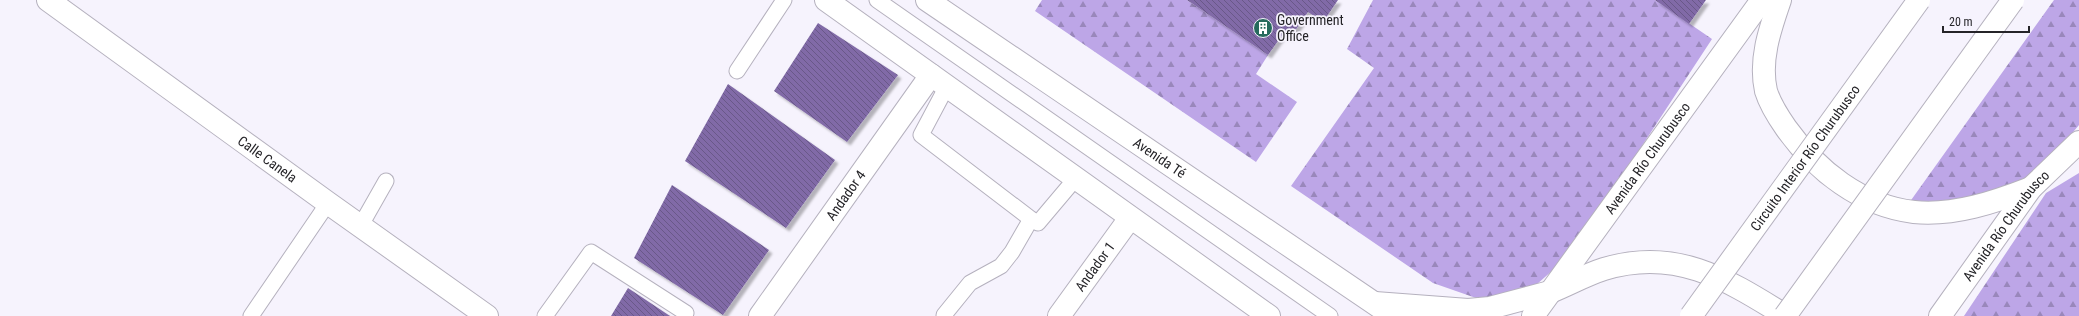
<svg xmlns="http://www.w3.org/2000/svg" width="2079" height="316" font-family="'Roboto Condensed',sans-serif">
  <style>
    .forest { fill: url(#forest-firs) }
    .building { fill: url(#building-back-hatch); filter: url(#shadow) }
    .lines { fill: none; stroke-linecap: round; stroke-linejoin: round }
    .service-casing { stroke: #b5b1be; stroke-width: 17 }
    .minor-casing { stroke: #b5b1be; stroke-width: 24 }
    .tertiary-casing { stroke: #b5b1be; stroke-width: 24 }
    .secondary-casing { stroke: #b5b1be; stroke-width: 24 }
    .primary-casing { stroke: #b5b1be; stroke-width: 24 }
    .service { stroke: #fff; stroke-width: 15 }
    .minor { stroke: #fff; stroke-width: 22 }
    .tertiary { stroke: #fff; stroke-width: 22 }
    .secondary { stroke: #fff; stroke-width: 22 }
    .primary { stroke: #fff; stroke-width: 22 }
    .motorway-bridge-casing { stroke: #b5b1be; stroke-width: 24; stroke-linecap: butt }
    .motorway-bridge { stroke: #fff; stroke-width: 22 }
    .labels { text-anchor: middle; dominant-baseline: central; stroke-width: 3.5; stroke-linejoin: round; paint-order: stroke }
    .poi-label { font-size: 14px; fill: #252428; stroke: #f6f3fd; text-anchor: start }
    .street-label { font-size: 14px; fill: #252428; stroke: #f6f3fd }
  </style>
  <defs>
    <pattern id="forest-firs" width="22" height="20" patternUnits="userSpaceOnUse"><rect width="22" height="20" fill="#bda6e7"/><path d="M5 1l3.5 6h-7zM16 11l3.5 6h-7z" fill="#9987bb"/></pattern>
    <pattern id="building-back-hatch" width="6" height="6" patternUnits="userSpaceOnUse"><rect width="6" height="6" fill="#816ba7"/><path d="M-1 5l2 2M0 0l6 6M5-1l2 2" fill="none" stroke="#695888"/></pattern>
    <filter id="shadow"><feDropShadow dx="3.5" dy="3.5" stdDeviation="1" flood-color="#0004"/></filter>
  </defs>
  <rect width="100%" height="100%" fill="#f6f3fd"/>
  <path class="forest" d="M1042,0h145l81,55 -12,19 41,28 -41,60 -221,-151z
    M1373,0h282l57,39 -141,215 -35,31 -30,12 -30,1 -43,-15 -142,-97 83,-118 -27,-19z
    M2054,0h25v125l-69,82 -101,-4z
    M2079,173v143h-115l82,-123z"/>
  <path class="building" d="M1187,0h151l-15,22 -15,-10 -18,26 -7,-4 -15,21z
    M1655,0h51l-17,24z
    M818,23l80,52 -51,67 -73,-51z
    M728,84l107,76 -49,68 -101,-67z
    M672,185l97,65 -46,65 -89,-57z
    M628,288l42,28h-59z"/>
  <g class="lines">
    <defs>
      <path id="service" d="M877,0l453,316
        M737,71l47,-71
        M947,86l-26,49 110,84 7,4 38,-45
        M361,225l25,-44
        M944,315l26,-32 31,-17 11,-14 19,-33
        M251,316l77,-113
        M545,316l46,-64 95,61"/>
      <g id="minor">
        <path id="s1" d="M48,0l280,203 159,113"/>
        <path id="s2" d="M760,316l171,-241"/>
        <path id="s3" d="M1059,316l71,-98"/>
      </g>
      <path id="tertiary" d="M1550,292c18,-7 35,-17 54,-23 72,-22 122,10 182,47"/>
      <g id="secondary">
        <path d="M1780,0c-10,29 -21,60 -14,91 4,13 13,27 20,37 30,42 75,78 128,84 40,4 81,-10 117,-24"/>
        <path id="s4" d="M1533,316l229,-316"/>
        <path id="s5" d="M1940,316l91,-128 48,-46"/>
      </g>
      <g id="primary">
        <path d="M826,0l443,316"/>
        <path id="s6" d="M927,0l466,316"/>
        <path d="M1375,303l93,7 22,-2 60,-16"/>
      </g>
    </defs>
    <use href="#service" class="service-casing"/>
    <use href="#minor" class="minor-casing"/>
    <use href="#tertiary" class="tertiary-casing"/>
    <use href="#secondary" class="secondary-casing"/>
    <use href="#primary" class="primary-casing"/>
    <use href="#service" class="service"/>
    <use href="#minor" class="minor"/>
    <use href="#tertiary" class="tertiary"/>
    <use href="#secondary" class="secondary"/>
    <use href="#primary" class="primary"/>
    <defs>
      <g id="motorway-bridge">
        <path id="s7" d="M1691,316l228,-316"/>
        <path d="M1785,316l228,-316"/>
      </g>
    </defs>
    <use href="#motorway-bridge" class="motorway-bridge-casing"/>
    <use href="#motorway-bridge" class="motorway-bridge"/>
  </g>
  <defs>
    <symbol id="building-disc" viewBox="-11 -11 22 22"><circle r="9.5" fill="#266a5c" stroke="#f6f3fd"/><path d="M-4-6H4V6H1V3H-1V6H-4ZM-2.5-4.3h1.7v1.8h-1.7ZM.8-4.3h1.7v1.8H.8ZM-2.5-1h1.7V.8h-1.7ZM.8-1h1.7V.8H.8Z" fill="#fff"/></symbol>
  </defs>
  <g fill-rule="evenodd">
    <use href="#building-disc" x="1252" y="17" width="22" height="22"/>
  </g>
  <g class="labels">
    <g class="poi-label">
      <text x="1277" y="20">Government<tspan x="1277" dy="16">Office</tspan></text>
    </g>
    <g class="street-label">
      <text stroke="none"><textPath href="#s4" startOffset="195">Avenida Río Churubusco</textPath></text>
      <text stroke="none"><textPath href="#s7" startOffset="195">Circuito Interior Río Churubusco</textPath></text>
      <text stroke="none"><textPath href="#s1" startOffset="271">Calle Canela</textPath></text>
      <text stroke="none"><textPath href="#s6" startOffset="281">Avenida Té</textPath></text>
      <text stroke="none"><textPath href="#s2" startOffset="148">Andador 4</textPath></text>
      <text stroke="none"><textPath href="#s5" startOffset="112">Avenida Río Churubusco</textPath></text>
      <text stroke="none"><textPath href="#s3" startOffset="61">Andador 1</textPath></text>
    </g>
  </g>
  <path d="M1943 26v6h86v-6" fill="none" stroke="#252428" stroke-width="2"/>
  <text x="1949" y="26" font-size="12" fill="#252428" stroke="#f6f3fd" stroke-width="3" paint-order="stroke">20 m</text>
</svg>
